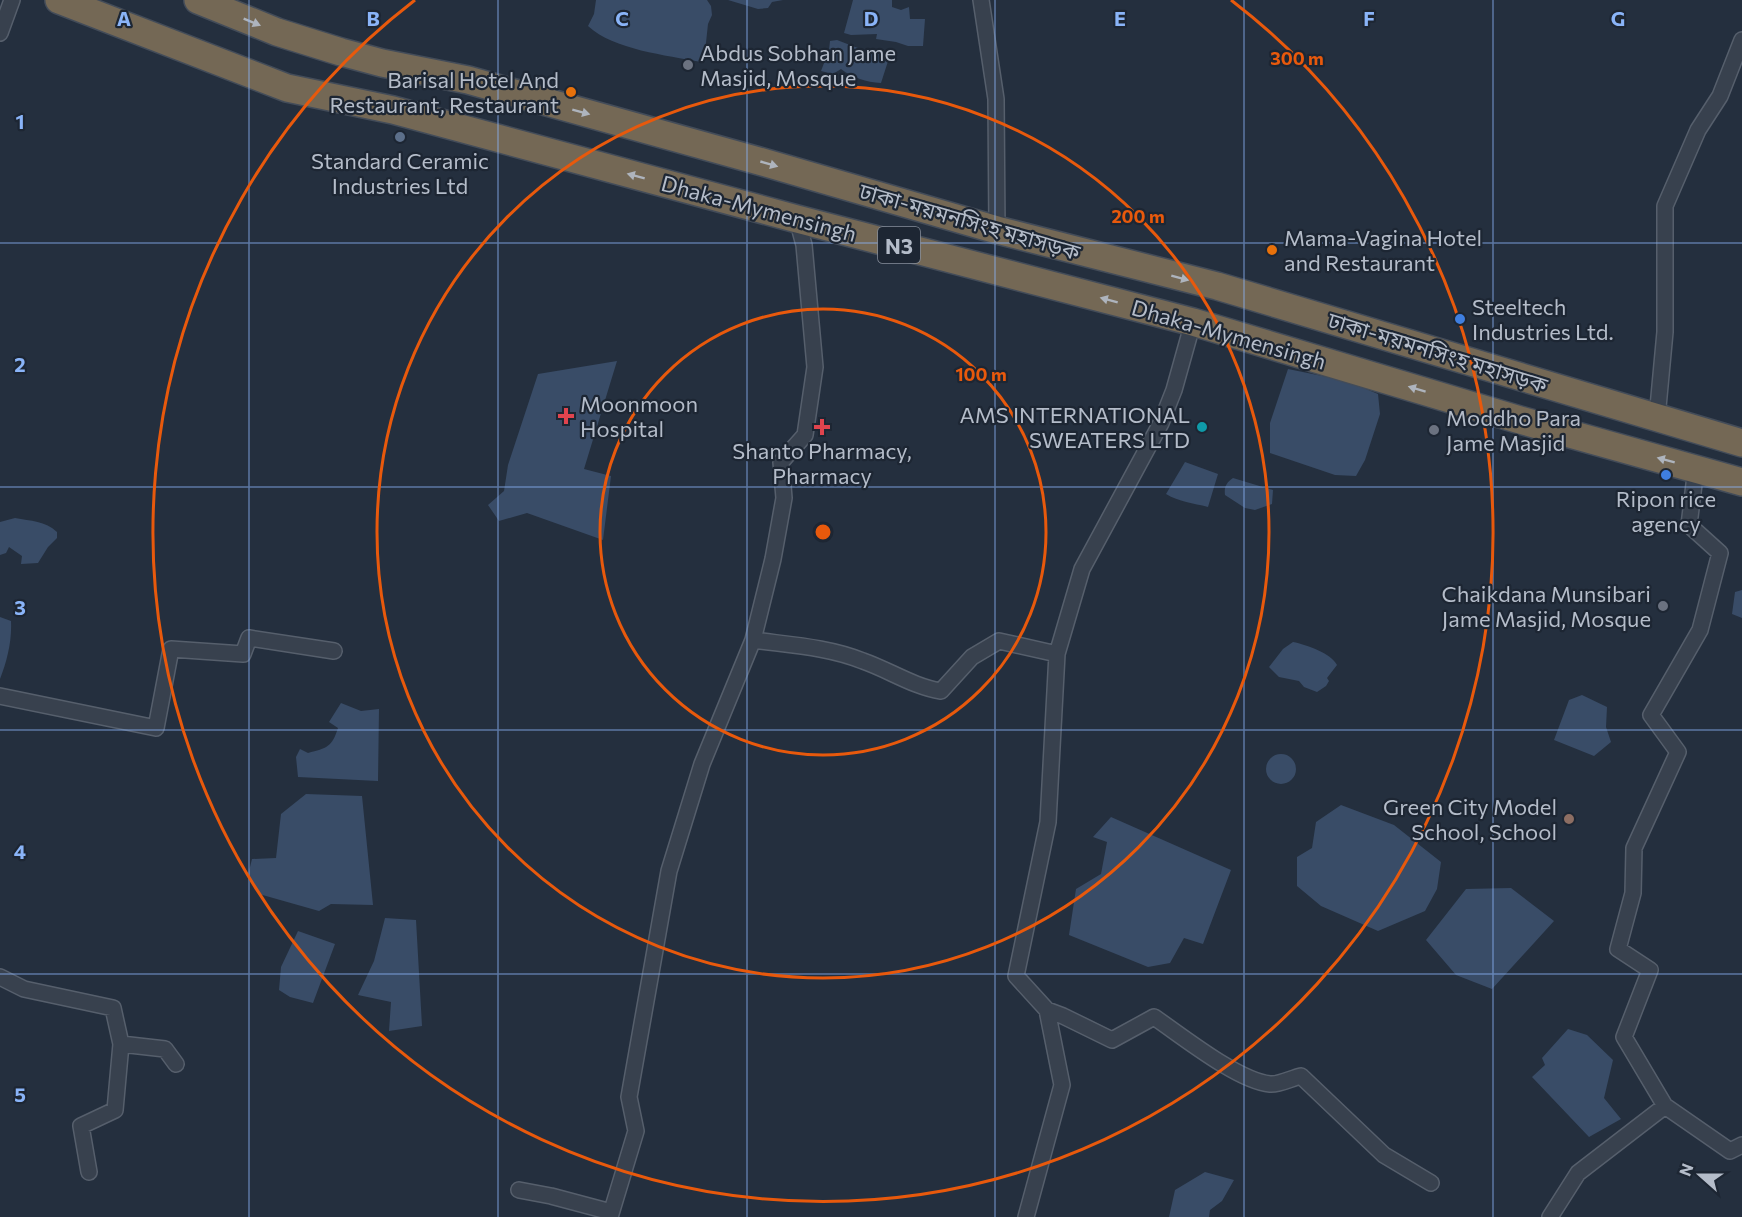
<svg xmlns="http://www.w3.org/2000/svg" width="1742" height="1217" font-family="Commissioner,'Noto Sans Bengali',sans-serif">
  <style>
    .water { fill: #394c67 }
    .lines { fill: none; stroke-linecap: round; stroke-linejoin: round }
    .street-casing { stroke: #565f6c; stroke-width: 18 }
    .highway-casing { stroke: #434c59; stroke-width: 30 }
    .street { stroke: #38414e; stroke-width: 15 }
    .highway { stroke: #746855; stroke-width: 27 }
    .oneway { fill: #aeb4bd }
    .grid { fill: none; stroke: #8ab4f8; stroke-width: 1.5; stroke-opacity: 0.55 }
    .ring { fill: none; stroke: #e8590c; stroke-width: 3 }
    .worship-dot { fill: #6b7280; stroke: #1d2633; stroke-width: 2 }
    .food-dot { fill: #e8710a; stroke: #1d2633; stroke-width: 2 }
    .service-dot { fill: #5c6f8a; stroke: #1d2633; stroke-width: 2 }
    .shop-dot { fill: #3f7fe0; stroke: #1d2633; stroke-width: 2 }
    .health-dot { fill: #e0444e; stroke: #1d2633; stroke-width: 2 }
    .culture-dot { fill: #0f9aa8; stroke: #1d2633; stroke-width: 2 }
    .education-dot { fill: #8d6e63; stroke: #1d2633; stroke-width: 2 }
    .labels { text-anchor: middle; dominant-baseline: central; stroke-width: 4.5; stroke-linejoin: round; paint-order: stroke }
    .shield { fill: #1d2633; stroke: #878f9c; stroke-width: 1.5 }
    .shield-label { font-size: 21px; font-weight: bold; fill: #b4bcc9 }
    .poi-label { font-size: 22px; fill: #b4bcc9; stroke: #1d2633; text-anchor: start }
    .street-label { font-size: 22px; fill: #b4bcc9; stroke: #1d2633 }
    .grid-label { font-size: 20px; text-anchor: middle; font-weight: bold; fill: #8ab4f8; stroke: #1d2633; stroke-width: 4.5; stroke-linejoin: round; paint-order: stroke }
    .centre { fill: #e8590c; stroke: #1d2633; stroke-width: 3 }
    .ring-label { font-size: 18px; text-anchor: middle; font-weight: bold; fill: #e8590c; stroke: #1d2633; stroke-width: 4.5; stroke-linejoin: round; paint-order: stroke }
  </style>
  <rect width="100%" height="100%" fill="#242f3e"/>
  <path class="water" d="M596,0h111l4,6 1,9 -4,9 -3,28 -4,10c-35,-7 -87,-12 -113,-36l6,-12z
    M728,0h55l-11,2 -4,6 -10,1z
    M853,0h39v7l9,3 8,-3 1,12h15l-2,27h-15l-12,-4 -20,-3 1,-5 -26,1 -7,-2z
    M837,40l26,10 25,3 2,2 -9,28c-15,-1 -28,-5 -40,-14l-8,5 -12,-3 8,-21 1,-9z
    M617,361l-33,108 27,7 -8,64 -76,-27 -28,8 -11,-16 16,-14 4,-26 30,-91z
    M1288,369l59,12 31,13 2,20 -15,46 -9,16 -21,-1 -65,-22v-30z
    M1185,462l33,12 -10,33c-15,-4 -29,-5 -42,-13z
    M1233,478l40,12 -1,14 -17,6 -10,-2 -20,-13c-1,-8 1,-12 8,-17z
    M15,518c16,3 30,3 42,14v6l-9,9 -10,16 -17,1 1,-8 -13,-9 -3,6 -6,2v-33z
    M1742,590v28l-10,-4 3,-22z
    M0,617l11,4c1,20 -4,40 -11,58z
    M1293,642c14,3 38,11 44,23l-10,13 2,3 -3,5 -9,6 -13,-5 -5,-6 -20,-4 -10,-10 14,-18z
    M1582,695l25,12 -1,20 5,15 -17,14 -40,-16 15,-40z
    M341,703l20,8 18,-2 -1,72 -80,-4 -2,-20 4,-8 8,4c19,-5 24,-6 30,-25l-9,-6z
    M1266 769a15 15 0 1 1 30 0a15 15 0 1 1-30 0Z
    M306,794l56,2 11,109 -42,-1 -12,7 -60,-17 -11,-19 4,-16 24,-1 5,-44z
    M1341,805l53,20 47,37 -4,27 -12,22 -47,20 -57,-25 -24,-20v-29l15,-9 4,-26z
    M1111,817l120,53 -28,74 -19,-6 -14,25 -22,4 -79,-32 7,-46 25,-15 6,-32 -14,-5z
    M1511,888l43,33 -62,68 -36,-14 -30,-35 40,-51z
    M385,918l31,2 6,106 -33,5 2,-29 -33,-7 16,-34z
    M298,931l37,13 -22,59 -23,-6 -11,-7 2,-23z
    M1568,1029l19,6 26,25 -9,38 17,21 -32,18 -57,-60 13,-12 -3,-7z
    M1205,1172l29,8 -12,21 -12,9 -1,7h-40l6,-27z"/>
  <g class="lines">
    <defs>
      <path id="street" d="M981,0l15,99 1,131
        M0,33l12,-33
        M1657,418l8,-86v-126l33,-76 22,-34 22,-56
        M753,640c37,5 76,7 110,21 26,9 51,26 78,30l31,-34 27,-16 58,13
        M0,696l156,32 15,-79 72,5 6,-16 85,13
        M0,977l24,12 89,19 8,36 44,5 11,15
        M1047,1010l16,6 49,24 42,-23c28,19 84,64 116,67 9,1 22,-6 31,-8l83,79 47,28
        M1665,1106l65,45 12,-6
        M89,1172l-8,-46 34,-16 6,-66
        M519,1190l32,6 60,16
        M610,1217l26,-86 -7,-34 40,-226 33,-107 51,-124 20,-81 11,-61 -3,-36 24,-27 10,-68 -11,-122 -7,-26
        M1026,1217l36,-132 -15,-75 -31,-34 32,-154 9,-168 25,-85 79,-146 13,-33 19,-68
        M1550,1217l28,-44 87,-67 -41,-69 26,-67 -32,-21 15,-56 1,-45 44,-96 -27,-37 49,-85 20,-77 -31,-28 7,-57"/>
      <path id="highway" d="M59,0l228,88 106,22 404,109 396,103 327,98 222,62
        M198,0l79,32 64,20 41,11 86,17 298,83 231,67 220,56 525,157"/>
    </defs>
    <use href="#street" class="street-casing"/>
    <use href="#highway" class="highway-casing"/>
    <use href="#street" class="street"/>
    <use href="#highway" class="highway"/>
  </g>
  <defs><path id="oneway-solid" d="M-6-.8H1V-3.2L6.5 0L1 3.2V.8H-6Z" transform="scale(1.5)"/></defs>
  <g class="oneway">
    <use href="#oneway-solid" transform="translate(252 22) rotate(22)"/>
    <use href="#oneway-solid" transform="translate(581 112) rotate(15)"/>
    <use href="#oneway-solid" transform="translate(769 164) rotate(16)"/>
    <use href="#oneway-solid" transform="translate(636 176) rotate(-165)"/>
    <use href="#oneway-solid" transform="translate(1180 278) rotate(15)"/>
    <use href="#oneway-solid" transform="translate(1109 300) rotate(-165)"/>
    <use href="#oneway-solid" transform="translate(1417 389) rotate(-163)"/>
    <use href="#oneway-solid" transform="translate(1666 460) rotate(-165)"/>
  </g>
  <path class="grid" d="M249,0v1217M498,0v1217M747,0v1217M995,0v1217M1244,0v1217M1493,0v1217M0,243h1742M0,487h1742M0,730h1742M0,974h1742"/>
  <g class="ring">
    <circle cx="823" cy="532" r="223"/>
    <circle cx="823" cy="532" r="446"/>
    <path d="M1231 0A670 670 0 1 1 415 0"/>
  </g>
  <g class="worship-dot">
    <circle cx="688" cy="65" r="6"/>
    <circle cx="1434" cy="430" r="6"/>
    <circle cx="1663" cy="606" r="6"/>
  </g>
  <g class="food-dot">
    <circle cx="571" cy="92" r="6"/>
    <circle cx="1272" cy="250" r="6"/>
  </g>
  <circle class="service-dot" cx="400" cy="137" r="6"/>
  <g class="shop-dot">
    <circle cx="1460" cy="319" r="6"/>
    <circle cx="1666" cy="475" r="6"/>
  </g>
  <g class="health-dot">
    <path d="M563 407h6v6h6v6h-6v6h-6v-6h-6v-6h6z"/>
    <path d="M819 418h6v6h6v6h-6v6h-6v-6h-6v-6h6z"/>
  </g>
  <circle class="culture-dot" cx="1202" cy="427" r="6"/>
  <circle class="education-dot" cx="1569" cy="819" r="6"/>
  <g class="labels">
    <rect class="shield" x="878" y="227" width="42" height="36" rx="4.5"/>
    <g class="shield-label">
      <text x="899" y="245">N3</text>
    </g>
    <g class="poi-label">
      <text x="700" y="52">Abdus Sobhan Jame<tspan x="700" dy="25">Masjid, Mosque</tspan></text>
      <text x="559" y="79" text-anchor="end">Barisal Hotel And<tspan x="559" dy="25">Restaurant, Restaurant</tspan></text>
      <text x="400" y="160" text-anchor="middle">Standard Ceramic<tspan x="400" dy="25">Industries Ltd</tspan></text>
      <text x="1284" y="237">Mama-Vagina Hotel<tspan x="1284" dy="25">and Restaurant</tspan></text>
      <text x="1472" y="306">Steeltech<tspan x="1472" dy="25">Industries Ltd.</tspan></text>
      <text x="580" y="403">Moonmoon<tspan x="580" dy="25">Hospital</tspan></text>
      <text x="1190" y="414" text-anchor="end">AMS INTERNATIONAL<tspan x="1190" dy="25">SWEATERS LTD</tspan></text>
      <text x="1446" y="417">Moddho Para<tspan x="1446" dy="25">Jame Masjid</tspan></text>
      <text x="822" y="450" text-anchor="middle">Shanto Pharmacy,<tspan x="822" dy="25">Pharmacy</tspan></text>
      <text x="1666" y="498" text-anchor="middle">Ripon rice<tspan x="1666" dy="25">agency</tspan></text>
      <text x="1651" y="593" text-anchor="end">Chaikdana Munsibari<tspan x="1651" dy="25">Jame Masjid, Mosque</tspan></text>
      <text x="1557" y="806" text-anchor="end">Green City Model<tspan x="1557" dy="25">School, School</tspan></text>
    </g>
    <g class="street-label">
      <text transform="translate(759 208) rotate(15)">Dhaka-Mymensingh</text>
      <text transform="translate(970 221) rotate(16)">ঢাকা-ময়মনসিংহ মহাসড়ক</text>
      <text transform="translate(1229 334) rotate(16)">Dhaka-Mymensingh</text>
      <text transform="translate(1438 352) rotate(17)">ঢাকা-ময়মনসিংহ মহাসড়ক</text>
    </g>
  </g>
  <g class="grid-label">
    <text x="124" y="26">A</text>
    <text x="373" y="26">B</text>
    <text x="622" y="26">C</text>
    <text x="871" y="26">D</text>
    <text x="1120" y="26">E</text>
    <text x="1369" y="26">F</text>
    <text x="1618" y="26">G</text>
    <text x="20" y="129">1</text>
    <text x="20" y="372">2</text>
    <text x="20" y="615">3</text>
    <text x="20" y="859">4</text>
    <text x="20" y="1102">5</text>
  </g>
  <circle cx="823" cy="532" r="9" class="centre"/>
  <g class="ring-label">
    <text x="1297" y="65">300 m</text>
    <text x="1138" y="223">200 m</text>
    <text x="981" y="381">100 m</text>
  </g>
  <g transform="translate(1700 1175) rotate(291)" stroke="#1d2633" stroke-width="4.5" paint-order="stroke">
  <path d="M0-4.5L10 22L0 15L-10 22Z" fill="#b4bcc9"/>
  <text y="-9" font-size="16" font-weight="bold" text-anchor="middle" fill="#b4bcc9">N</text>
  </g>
</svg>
